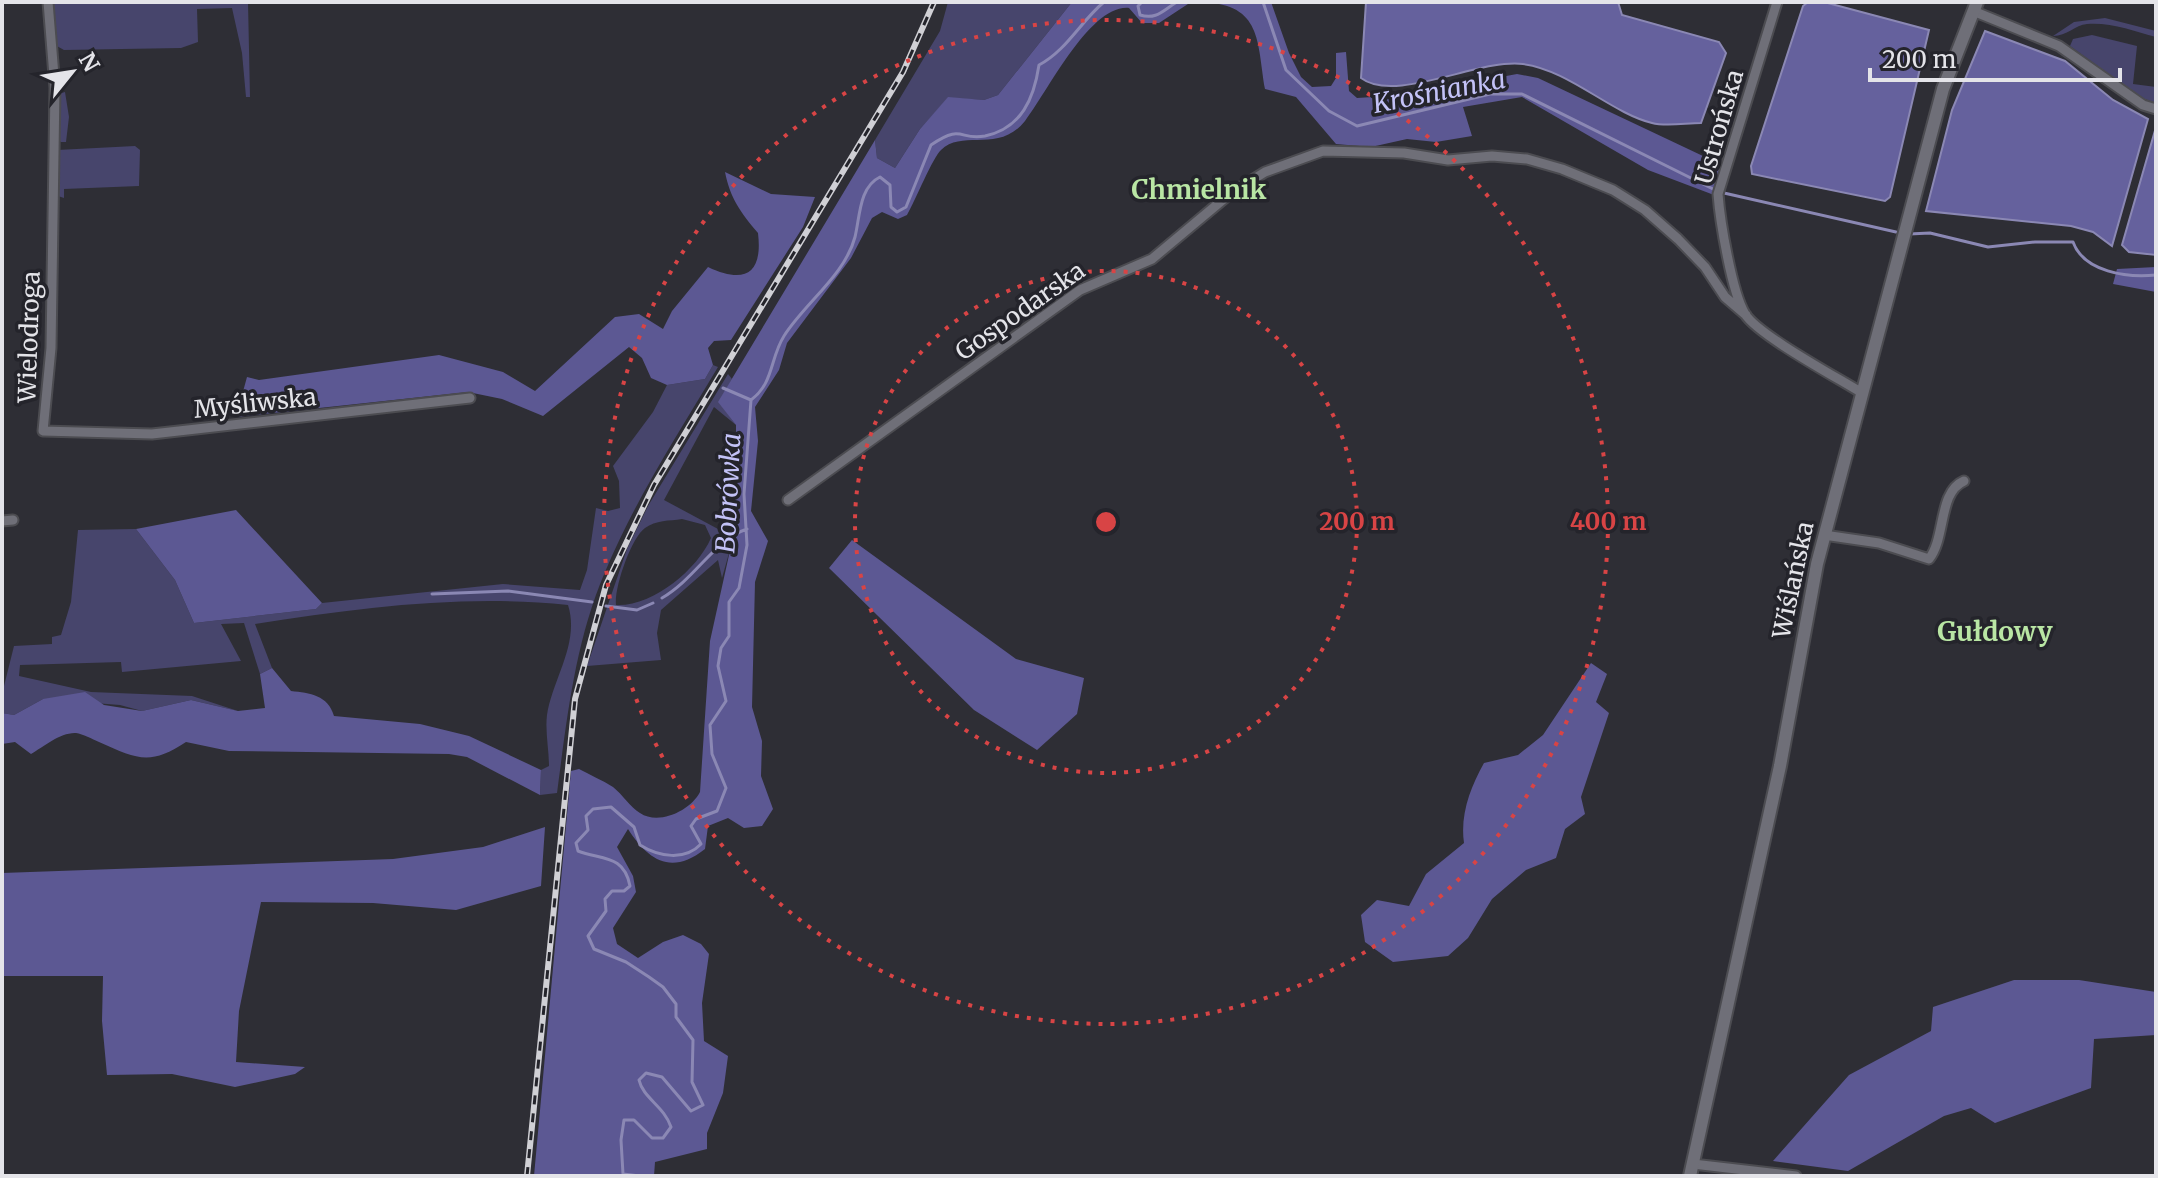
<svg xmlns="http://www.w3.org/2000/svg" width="2158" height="1178" font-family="Merriweather,serif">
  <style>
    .green { fill: #47456c; fill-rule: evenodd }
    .forest { fill: #5c5893 }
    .water { fill: #65619d; stroke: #8b88b4; stroke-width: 2 }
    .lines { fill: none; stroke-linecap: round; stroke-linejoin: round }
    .stream { stroke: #8b88b4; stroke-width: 3 }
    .minor-casing { stroke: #4c4c51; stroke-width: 13 }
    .tertiary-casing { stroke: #4c4c51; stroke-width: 16 }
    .minor { stroke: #6f6f78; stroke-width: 9 }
    .tertiary { stroke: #6f6f78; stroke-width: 12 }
    .rail-casing { stroke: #d0d0d5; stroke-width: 6 }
    .rail { stroke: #24242b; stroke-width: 3; stroke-dasharray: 9; stroke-linecap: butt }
    .ring { fill: none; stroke: #d84445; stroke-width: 4; stroke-dasharray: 4 8 }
    .labels { text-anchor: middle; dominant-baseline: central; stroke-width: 7; stroke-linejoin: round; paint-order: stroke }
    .street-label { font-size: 24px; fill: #e4e4e9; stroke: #24242b }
    .water-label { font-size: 26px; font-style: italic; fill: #c3c2f7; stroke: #24242b }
    .neighbourhood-label { font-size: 26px; font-weight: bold; fill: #b9e6a4; stroke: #24242b }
    .centre { fill: #d84445; stroke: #24242b; stroke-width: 4 }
    .ring-label { font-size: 24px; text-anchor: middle; font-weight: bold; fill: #d84445; stroke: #24242b; stroke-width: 7; stroke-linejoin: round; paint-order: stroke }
  </style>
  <rect width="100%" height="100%" fill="#2e2e35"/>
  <path class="green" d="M50,2h198l2,95h-4l-4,-44 -10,-45 -35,1 1,33 -17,6 -117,2 -9,-5z
    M948,2h124l-74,93 -14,5 -36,-2 -28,31 -25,39 -18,-10 -2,-18 65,-109z
    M2105,18l51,13v6c-22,-6 -46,-15 -69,-13 -12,1 -20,12 -34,12l21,-14z
    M2092,35l45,11 -4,38 23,3v16l-14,-5 -72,-52 3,-7z
    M65,92l4,25 -3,25h-5l-3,-3v-45z
    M135,146l5,4 -1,36 -75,3v9l-9,-3 2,-45z
    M713,365l5,2c-40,67 -83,133 -113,205 -30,70 -38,146 -48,221l-17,2 1,-25 8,-4c0,-16 -4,-35 -2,-51 6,-37 33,-72 21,-110 -104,-11 -210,3 -313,19l17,44 -12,6 -16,-51 -23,1 20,37 -119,11 -1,-10 -101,3 -1,11 72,16 101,4 46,15 -47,-11 -49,11 -22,-6 -77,-6 -29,16 -12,-2v-19l12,-48 38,-2v-7l9,-2 10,-33 7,-72 58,-1 39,51 19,43 122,-14 6,-6 181,-19 77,6 7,-20 9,-62 12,3 12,-3 -1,-27 -6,-15 40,-54 14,-27 38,-6z
    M728,374l4,5 -13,23 17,23 -22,-18 -50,93 54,29 4,-11 9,28 -9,32 -4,-18 -57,50 -4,23 4,27 -74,6 40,-117 21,-43zM682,519l23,6 6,13c-14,32 -59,69 -95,67 -2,-17 15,-67 29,-77 11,-8 24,-7 37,-9z"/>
  <path class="forest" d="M1072,2h119l-32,21h-17l-13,-15c-39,-4 -82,85 -104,113 -26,33 -62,8 -84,29 -8,7 -26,51 -34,65l-9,4 -16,-7 -10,6 -21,40 -64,85 -8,27 -24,37 3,34 -7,70 17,30 -13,41 -3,125 10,34 -1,35 12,33 -11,17 -18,2 -16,-10 -20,8 -3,23c-34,27 -57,11 -77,-20l-11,18 16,29 3,16 -23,36 4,16 21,14 25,-16 20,-7 18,9 8,10 -7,49 2,38 24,15 -5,37 -16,40v16l-52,13 -1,14h-120l37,-405 8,-2c11,6 23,11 34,18 10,8 17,20 27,26 19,13 51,-3 60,-21l10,-151 21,-95 -9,-28 11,-36 3,-31v-26l-18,-23 157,-262 2,18 18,10 25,-39 28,-32 36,3 14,-5z
    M1203,2h68l18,51 12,24 11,10 19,-1 5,-8v-25l10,-1 3,39 8,7 47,-3 113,-21 21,4 184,87 -8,30 -66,-25 -126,-73 -59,10 9,29 -36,6 -29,-3 -36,8 -35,-3 -40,-47 -31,-8c-8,-48 -3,-84 -62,-87z
    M725,172l46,22 44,3 -12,30 -72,113 -17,1 -6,7 5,17 -8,14 -38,6 -16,-7 -9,-20 -13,-11 -86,69 -41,-17 -34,-7 -232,25 11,-40 12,3 180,-25 64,17 32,19 80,-74 24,-3 24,15 9,-18 36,-44c36,17 55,8 50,-34 -17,-20 -28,-35 -33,-61z
    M2156,267v25l-43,-8 4,-15z
    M236,510l86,93 -6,6 -122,14 -19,-43 -39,-51z
    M852,540l164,119 68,19 -7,36 -40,36 -63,-40 -145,-142z
    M1591,663l16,11 -11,28 13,11 -28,84 4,17 -20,15 -9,29 -30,12 -34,29 -24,39 -20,18 -55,6 -28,-20 -4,-27 16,-15 32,6 17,-32 38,-31c-4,-28 6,-55 20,-80l34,-8 25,-20z
    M272,668l19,23c19,2 37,4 43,25l86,8 49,12 72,34 -1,25 -73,-38 -18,-3 -220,-3 -43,-9c-36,24 -49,17 -87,0 -7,-3 -16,-8 -23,-9 -15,-1 -33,14 -45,21l-16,-12 -13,2v-31l12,2 29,-16 42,-7 19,13 38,6 49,-11 47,11 27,-3 -5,-34z
    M545,827l-4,59 -85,24 -83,-7 -112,-1 -22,109 -3,51 69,5 -10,7 -60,13 -63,-13 -65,1 -5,-54 1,-45h-101v-103l391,-14 90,-12z
    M2014,980h65l77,12v43l-62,4 -3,49 -96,35 -24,-15 -27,8 -96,55 -75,-10 76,-86 82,-44 2,-24z"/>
  <path class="water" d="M1366,2h252l4,13 97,27 7,11 -25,70c-15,0 -35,4 -49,0 -41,-10 -83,-53 -129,-59 -43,-6 -128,40 -162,14z
    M1808,2h16l105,28 -39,167 -5,4 -133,-27 -1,-8 52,-160z
    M1985,31l80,30 48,39 35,19 -36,127 -19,-14 -22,-6 -145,-15 26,-101z
    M2156,127v128l-27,-3 -7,-7z"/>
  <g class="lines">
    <path class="stream" d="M1142,2l-4,4 2,9c17,5 23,-5 37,-13
      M1263,2l23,68 43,41 28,15 133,-32h32l193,96
      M1724,193l172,39
      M1909,234l21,-1 58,14 47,-5h38c11,30 54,36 83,33
      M723,388l28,12
      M432,594l76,-3 84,11
      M662,598c34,-20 52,-58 85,-69
      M606,606l31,4 16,-7
      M640,1176l-17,-2 -2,-34 3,-20h10l18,18h11l8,-11c-7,-21 -28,-29 -32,-47l7,-7 16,4 29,34 12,-6 -11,-23 1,-42 -17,-23v-13l-13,-17 -14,-10 -23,-15 -32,-13 -6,-13 18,-25 -1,-12 7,-8h12l6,-5c-6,-32 -29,-26 -52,-35l-2,-8 12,-13 -2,-14 7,-7 18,-2 23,20 6,18c19,12 45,16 61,-1l-10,-18 5,-7 21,-8 9,-23 -14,-34 -2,-29 16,-24 -8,-35 3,-18 8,-12v-34l10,-14 8,-43 -3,-51 7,-94c23,-17 19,-42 33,-64 21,-33 61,-61 71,-99 5,-20 4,-50 25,-60l10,8 1,22 6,5 9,-5 25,-62c32,-22 28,-4 54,-9 37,-8 49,-38 54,-71 28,-15 41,-43 65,-63"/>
    <defs>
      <path id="minor" d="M48,2l7,86 -4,260 -8,83 109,3 318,-36
        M1777,2l-59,192c2,27 14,99 27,120 13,21 93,64 117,79
        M1973,11l86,35 84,59 13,4
        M788,500l292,-210 72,-31 79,-66 34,-21 58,-21 81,2 44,7 44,-4 35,3 35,10 51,21 32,20 33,29 27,28 20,30 21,18
        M2,521l11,-1
        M1824,535l55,8 50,16c17,-21 9,-67 35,-78
        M1693,1164l103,12"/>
      <path id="tertiary" d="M1690,1176l90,-410 37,-202 126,-475 34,-87"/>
    </defs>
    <use href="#minor" class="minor-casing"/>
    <use href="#tertiary" class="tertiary-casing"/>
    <use href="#minor" class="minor"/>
    <use href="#tertiary" class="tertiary"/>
    <defs>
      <path id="rail" d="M527,1176l48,-477 31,-114 48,-100 249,-413 31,-70"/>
    </defs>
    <use href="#rail" class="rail-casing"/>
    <use href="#rail" class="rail"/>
  </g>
  <g class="ring">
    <circle cx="1106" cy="522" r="251"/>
    <circle cx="1106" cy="522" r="502"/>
  </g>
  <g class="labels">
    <g class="street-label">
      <text transform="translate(1719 127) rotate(-74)">Ustrońska</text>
      <text transform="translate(1020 311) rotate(-35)">Gospodarska</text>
      <text transform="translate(29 337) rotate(-88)">Wielodroga</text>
      <text transform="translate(255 403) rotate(-6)">Myśliwska</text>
      <text transform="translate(1793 580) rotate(-78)">Wiślańska</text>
    </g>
    <g class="water-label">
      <text transform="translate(1439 91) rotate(-11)">Krośnianka</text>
      <text transform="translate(728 493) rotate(-87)">Bobrówka</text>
    </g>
    <g class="neighbourhood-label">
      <text x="1199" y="189">Chmielnik</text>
      <text x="1995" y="631">Gułdowy</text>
    </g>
  </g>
  <circle cx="1106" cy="522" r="12" class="centre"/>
  <g class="ring-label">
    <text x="1357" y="530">200 m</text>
    <text x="1608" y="530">400 m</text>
  </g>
  <rect width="2158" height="1178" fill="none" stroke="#e4e4e9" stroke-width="8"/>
  <g transform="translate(72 72) rotate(60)" stroke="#24242b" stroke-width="6" paint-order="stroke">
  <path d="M0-6L14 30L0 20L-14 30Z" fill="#e4e4e9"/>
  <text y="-12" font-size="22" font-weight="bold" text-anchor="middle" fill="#e4e4e9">N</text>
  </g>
  <path d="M1870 68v12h250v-12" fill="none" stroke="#e4e4e9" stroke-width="4"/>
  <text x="1882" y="68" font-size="24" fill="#e4e4e9" stroke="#24242b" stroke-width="6" paint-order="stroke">200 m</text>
</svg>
